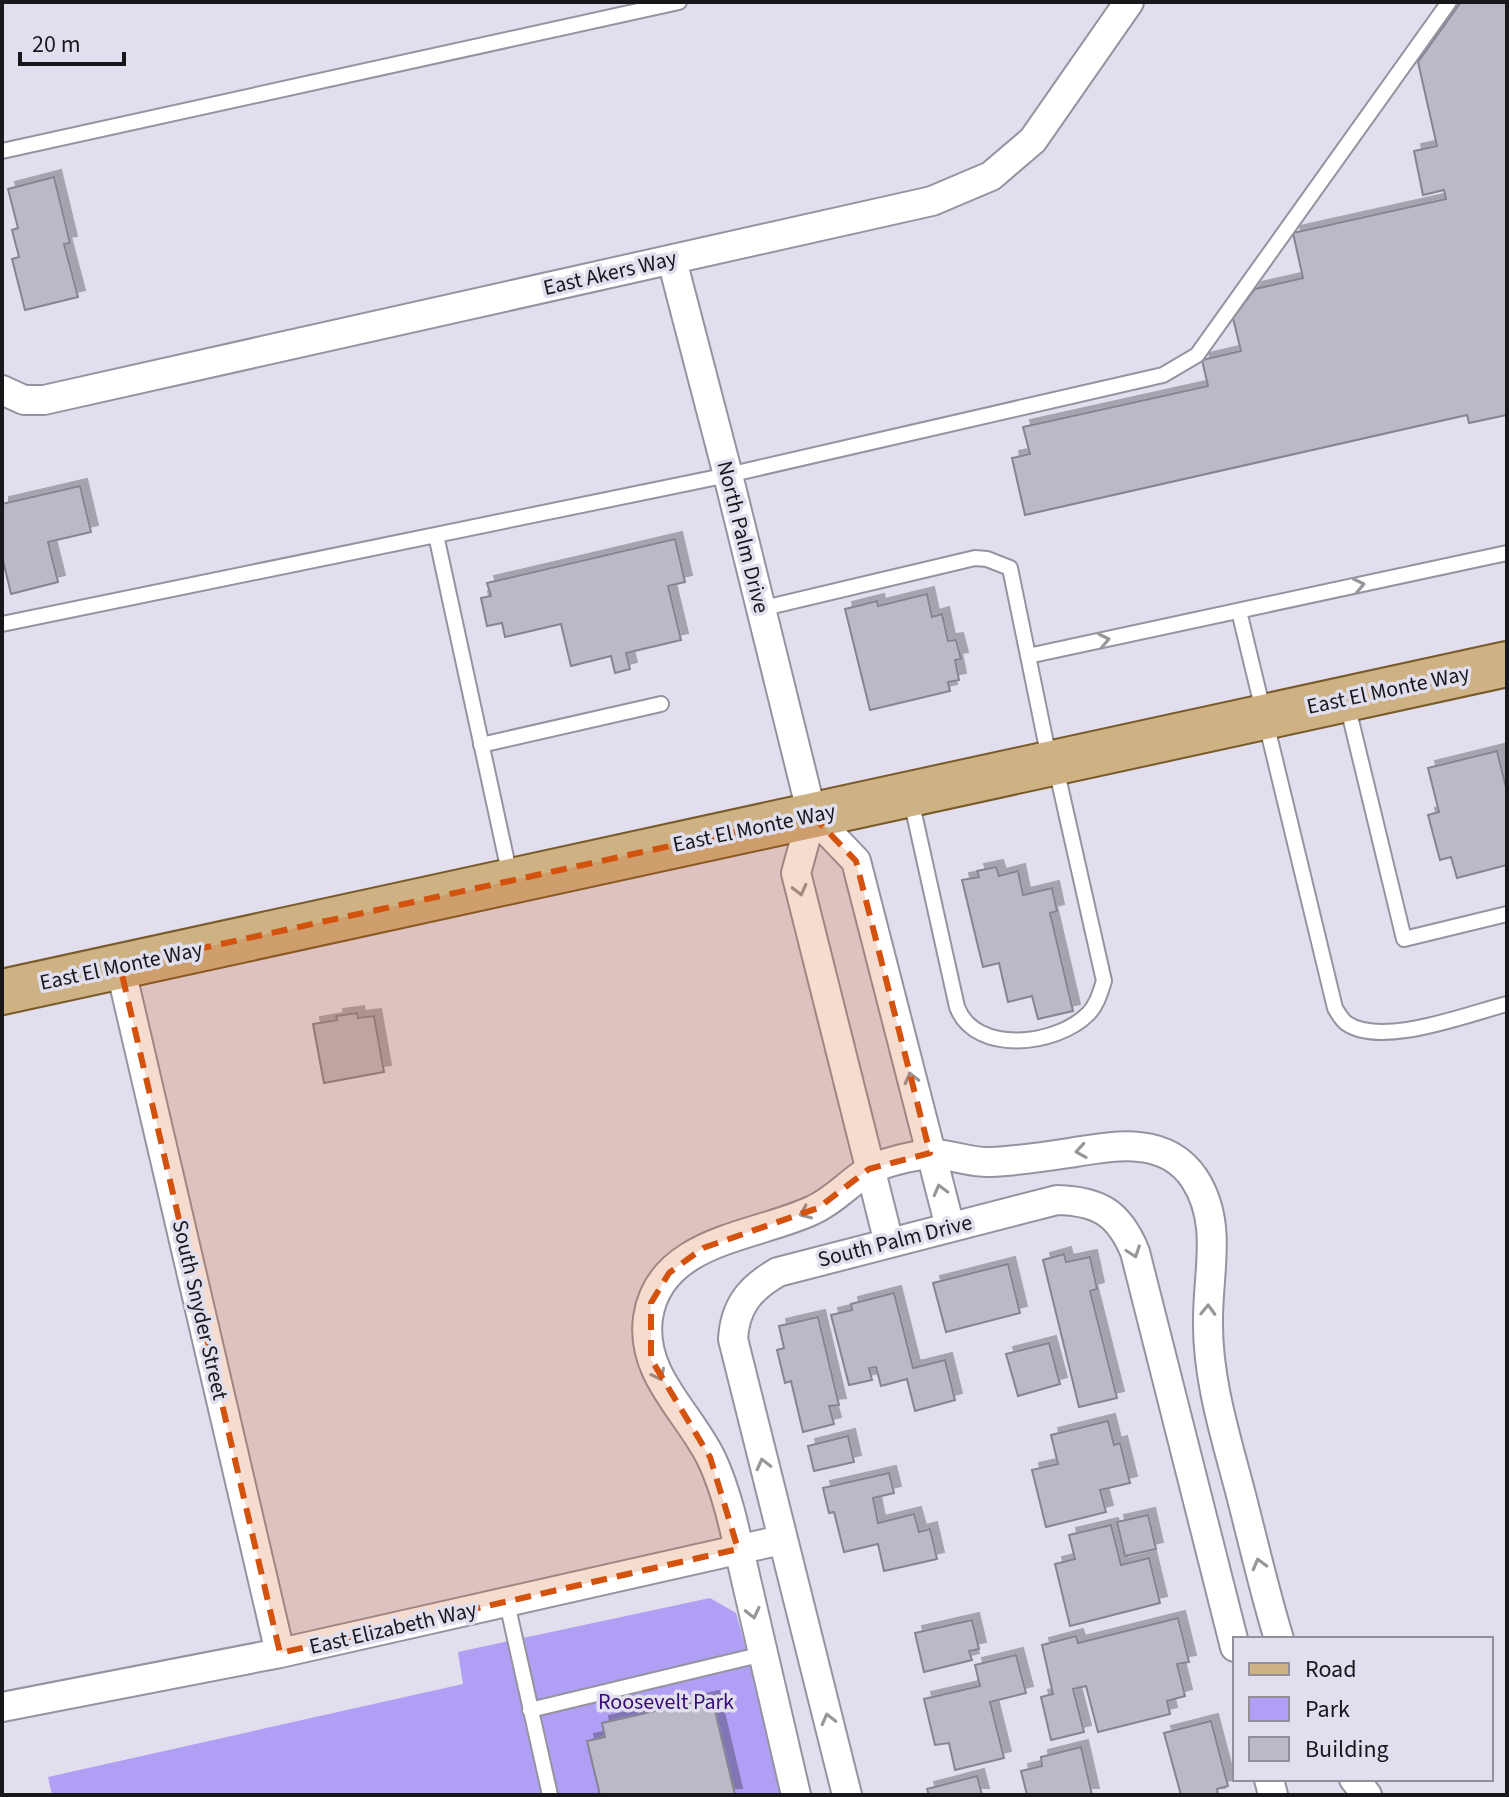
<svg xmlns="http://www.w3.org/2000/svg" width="1509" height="1797" font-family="'Source Sans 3',sans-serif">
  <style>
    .green { fill: #b09ff4 }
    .building { fill: #bbb9c7; stroke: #868491; stroke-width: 2; filter: url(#shadow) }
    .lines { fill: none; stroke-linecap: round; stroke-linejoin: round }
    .service-casing { stroke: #9593a0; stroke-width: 18 }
    .minor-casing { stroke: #9593a0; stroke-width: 32 }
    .primary-casing { stroke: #7a5a2a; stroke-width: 48 }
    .service { stroke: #fff; stroke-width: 14 }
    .minor { stroke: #fff; stroke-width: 28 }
    .primary { stroke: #ceb284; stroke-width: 44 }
    .oneway { stroke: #979799 }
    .marked { fill: #d3520e; fill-opacity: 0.2; stroke: #d3520e; stroke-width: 6; stroke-dasharray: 16 10; stroke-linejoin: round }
    .labels { text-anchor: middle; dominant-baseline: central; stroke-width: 7; stroke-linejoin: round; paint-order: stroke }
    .street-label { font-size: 22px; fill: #18171c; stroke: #e1dfed }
    .park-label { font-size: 22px; fill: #370c76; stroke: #e1dfed }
  </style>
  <defs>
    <filter id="shadow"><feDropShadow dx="7" dy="-7" stdDeviation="0" flood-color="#0004"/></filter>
  </defs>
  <rect width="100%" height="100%" fill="#e1dfed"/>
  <path class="green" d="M710,1598l26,15 51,182h-735l-4,-18 415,-93 -5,-32z"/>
  <path class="building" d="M1461,2h46v413l-38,8 -2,-8 -442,100 -13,-57 18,-4 -7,-27 185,-41 -6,-26 39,-9 -8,-33 22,-29 48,-11 -10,-45 153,-34 -2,-9 -21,5 -9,-44 23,-5 -19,-84z
    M54,177l16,66 -6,1 14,53 -53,13 -13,-51 7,-2 -7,-27 6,-2 -10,-39z
    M80,486l11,46 -43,10 10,40 -47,12 -9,-38v-52z
    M675,539l10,43 -17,4 13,54 -55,13 4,16 -15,4 -4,-17 -40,10 -10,-42 -56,13 -3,-14 -15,3 -6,-28 10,-2 -4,-13z
    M927,594l5,23 10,-3 6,27 8,-1 5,19 -6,1 4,20 -11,2 2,9 -80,19 -25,-101 32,-8 1,5z
    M1497,751l10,40v74l-50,13 -6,-21 -11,3 -12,-45 11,-3 -11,-44z
    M996,867l3,9 19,-5 5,24 29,-7 5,23 -7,2 23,98 -35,8 -6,-23 -24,6 -9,-39 -16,4 -21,-87 17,-3 -2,-6z
    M357,1013l1,5 16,-2 10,56 -60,11 -11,-59 24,-4 -1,-4z
    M1064,1254l2,8 24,-5 7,32 -7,2 27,107 -38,9 -36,-147z
    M1008,1264l12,49 -74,19 -13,-49z
    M894,1293l19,75 32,-8 10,40 -40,11 -8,-32 -26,7 -5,-19 -7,1 3,12 -23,5 -18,-70 21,-5 -1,-6z
    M818,1317l21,88 -10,1 5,18 -31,8 -12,-51 -6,2 -8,-33 7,-2 -5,-22z
    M1049,1343l11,41 -42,12 -12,-42z
    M1108,1421l6,24 6,-2 10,40 -30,7 6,22 -60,15 -14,-57 26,-6 -7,-29z
    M848,1436l6,26 -40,9 -6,-25z
    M889,1473l5,20 -21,5 5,25 36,-9 5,18 11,-3 7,30 -53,12 -6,-27 -34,8 -10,-40 -5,1 -6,-25z
    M1148,1515l8,34 -31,7 -8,-34z
    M1111,1525l10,40 28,-7 11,45 -90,23 -15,-62 20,-5 -6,-24z
    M1178,1618l11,44 -12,2 8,32 -18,5 3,13 -72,18 -12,-46 -13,3 11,43 -33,8 -10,-43 12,-3 -11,-49 34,-9 2,7z
    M972,1620l7,29 -10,2 3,9 -48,12 -9,-39z
    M1016,1655l10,38 -36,9 14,56 -49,12 -6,-27 -14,2 -11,-46 56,-13 -5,-21z
    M712,1698l23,97h-135l-13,-54 18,-4 -3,-14z
    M1211,1721l17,65 -11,3 1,6h-37l-17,-62z
    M1081,1747l11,48h-65l-6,-24 21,-5 -1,-9z
    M977,1776l5,19h-53l-2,-6z"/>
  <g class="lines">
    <defs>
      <path id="service" d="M2,151l677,-149
        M436,535l74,341
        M760,609l215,-51 12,1 23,9 39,190
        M1239,611l96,397c3,5 6,11 11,15 36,25 121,-9 161,-19
        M2,624l726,-149 435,-100 34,-20 252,-353
        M1028,656l479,-103
        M1347,704l57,235 103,-25
        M481,745l180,-41
        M911,800l46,207c18,48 99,39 131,7 9,-9 12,-21 16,-33l-48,-213
        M507,1603l43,192
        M530,1710l233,-56"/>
      <path id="minor" d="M672,260l56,215 84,340 -16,58 93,370
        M2,390l22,10h20l888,-199 59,-25 42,-36 96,-138
        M812,815l44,46 94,366
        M120,966l160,687
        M2,1707l278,-54 501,-113
        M1269,1779l4,16
        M1354,1779l13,16
        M796,1795c-16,-70 -33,-141 -49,-211 -10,-42 -17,-85 -35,-124 -22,-47 -72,-85 -64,-142 11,-79 109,-81 165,-108 20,-9 34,-25 52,-37 14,-10 44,-16 61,-19 19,-2 43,9 64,8 26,-1 53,-5 79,-9 44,-7 96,-18 125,25 29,44 14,92 14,141 -1,59 17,115 32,172 13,50 24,99 39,148
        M847,1795l-114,-456c2,-33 17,-51 45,-67l279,-72c42,1 62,13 78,52l100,395"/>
      <path id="primary" d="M2,992l1505,-328"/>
    </defs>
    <use href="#service" class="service-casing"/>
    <use href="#minor" class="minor-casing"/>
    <use href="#primary" class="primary-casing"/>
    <use href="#service" class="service"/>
    <use href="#minor" class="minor"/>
    <use href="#primary" class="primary"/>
  </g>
  <defs><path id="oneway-chevron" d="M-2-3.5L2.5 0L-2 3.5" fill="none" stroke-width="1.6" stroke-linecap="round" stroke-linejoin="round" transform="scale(2)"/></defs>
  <g class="oneway">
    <use href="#oneway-chevron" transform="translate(1359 585) rotate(-12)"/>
    <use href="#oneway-chevron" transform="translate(1104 640) rotate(-12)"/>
    <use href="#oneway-chevron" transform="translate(800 890) rotate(76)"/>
    <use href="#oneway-chevron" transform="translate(911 1078) rotate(-104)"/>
    <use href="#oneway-chevron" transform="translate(1081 1151) rotate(171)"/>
    <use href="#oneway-chevron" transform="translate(940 1190) rotate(-105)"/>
    <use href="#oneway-chevron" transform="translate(805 1213) rotate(157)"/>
    <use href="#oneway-chevron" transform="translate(1134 1252) rotate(71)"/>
    <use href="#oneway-chevron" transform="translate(1208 1310) rotate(-88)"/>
    <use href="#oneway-chevron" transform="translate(659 1375) rotate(63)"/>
    <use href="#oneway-chevron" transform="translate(763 1464) rotate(-104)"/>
    <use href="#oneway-chevron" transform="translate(1259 1564) rotate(-105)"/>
    <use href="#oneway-chevron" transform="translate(753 1613) rotate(77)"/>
    <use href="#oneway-chevron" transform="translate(828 1719) rotate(-104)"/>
  </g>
  <path class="marked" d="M812,815l44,46 74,292 -61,16 -51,39 -115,40 -34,25 -18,30v56l59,98 28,92 -458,104 -160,-687z"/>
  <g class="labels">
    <g class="street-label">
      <text transform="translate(610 273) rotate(-13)">East Akers Way</text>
      <text transform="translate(743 537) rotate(76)">North Palm Drive</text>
      <text transform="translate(1388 690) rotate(-12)">East El Monte Way</text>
      <text transform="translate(754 828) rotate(-12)">East El Monte Way</text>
      <text transform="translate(121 966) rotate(-12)">East El Monte Way</text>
      <text transform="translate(895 1241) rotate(-14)">South Palm Drive</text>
      <text transform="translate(200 1310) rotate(77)">South Snyder Street</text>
      <text transform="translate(393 1628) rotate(-13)">East Elizabeth Way</text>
    </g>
    <g class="park-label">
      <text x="666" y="1702">Roosevelt Park</text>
    </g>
  </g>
  <rect width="1509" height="1797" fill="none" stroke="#18171c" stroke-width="8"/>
  <rect x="1233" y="1637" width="260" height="144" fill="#e1dfed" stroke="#918f99" stroke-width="2"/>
  <rect x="1249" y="1663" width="40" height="12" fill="#ceb284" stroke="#918f99" stroke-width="2"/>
  <text x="1305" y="1677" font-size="24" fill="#18171c">Road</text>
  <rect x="1249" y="1697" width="40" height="24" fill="#b09ff4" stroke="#918f99" stroke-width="2"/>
  <text x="1305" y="1717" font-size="24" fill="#18171c">Park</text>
  <rect x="1249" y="1737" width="40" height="24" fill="#bbb9c7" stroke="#918f99" stroke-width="2"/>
  <text x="1305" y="1757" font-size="24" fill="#18171c">Building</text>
  <path d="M20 52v12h104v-12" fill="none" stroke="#18171c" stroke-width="4"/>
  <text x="32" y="52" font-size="24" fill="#18171c" stroke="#e1dfed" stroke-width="6" paint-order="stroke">20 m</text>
</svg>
